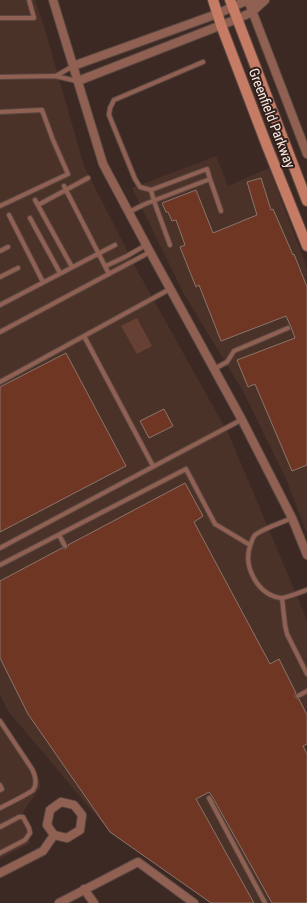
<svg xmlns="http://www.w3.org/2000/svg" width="307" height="903" font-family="'Roboto Condensed',sans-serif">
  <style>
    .built { fill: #4b3229 }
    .green { fill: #664033 }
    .building { fill: #6f3623; stroke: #8b746c }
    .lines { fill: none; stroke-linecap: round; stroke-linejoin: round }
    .service-casing { stroke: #5b4842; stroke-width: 6 }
    .minor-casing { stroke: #5b4842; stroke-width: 10 }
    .secondary-casing { stroke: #5b4842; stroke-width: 12 }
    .service { stroke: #906152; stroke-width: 4 }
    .minor { stroke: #906152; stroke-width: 8 }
    .secondary { stroke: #c67c64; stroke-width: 10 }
    .labels { text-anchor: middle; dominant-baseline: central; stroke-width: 4; stroke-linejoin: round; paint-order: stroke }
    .street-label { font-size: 14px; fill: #f6e8e4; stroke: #331f19 }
  </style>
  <rect width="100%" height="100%" fill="#3d2923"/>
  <path class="built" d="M0,0h35l9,26 40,140 53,104 92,165 78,185v283h-96l-101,-71 -102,-121 -8,-16z
    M216,156l12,30 41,-18 38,100v265l-21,-54 -43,-88 -59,-97 -52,-106z
    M0,723l41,63 -18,26 7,31 -30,16z"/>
  <path class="green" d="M137,318l15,28 -15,8 -16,-28z"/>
  <path class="building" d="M261,178l10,32 2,-1 20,46 1,-1 13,33v178l-15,6 -37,-87 -7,3 -11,-27 58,-22 -4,-11 -5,-11 -65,25 -22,-56 -3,2 -16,-40 5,-2 -9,-25 -4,1 -4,-9h-2l-4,-9 34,-13 17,43 44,-18 -10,-33z
    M66,353l60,113 -126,66v-145z
    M164,409l9,17 -24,12 -9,-17z
    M185,483l18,33 -9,6 76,142 9,-5 17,34 -1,2v2l2,2h2l8,16v29l-4,2 4,8v149h-35l-60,-107 -3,-4 -13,7 58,104h-43l-101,-71 -82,-118 -28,-56v-77l62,-33 3,1h1l2,-2v-2z"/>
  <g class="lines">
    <defs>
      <path id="service" d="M0,18h34l-5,-18
        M56,76l17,-10
        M0,77l55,-1 22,5
        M0,112l42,-2 11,30 15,34 -68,32
        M64,186l45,88
        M151,190l-11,-3 -5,-8 -26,-64 1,-7 4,-8 89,-38
        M35,200l37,67
        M38,205l50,-27
        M129,212l16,-8 65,-25 11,32
        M9,215l34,67
        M30,218l30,55
        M170,245l-16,-44 -3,-11 56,-21 3,10
        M0,251l8,-4
        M106,266l21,-10 19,-11
        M0,277l18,-9
        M0,305l115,-60
        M0,332l150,-80
        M84,336l86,-47
        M214,369l13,-7 7,-11 54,-23
        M0,382l84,-46 69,130
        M292,518c-11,5 -28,10 -37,17 -2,2 -4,8 -5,11 -7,21 8,49 31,52 6,0 19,-6 26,-8
        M59,535l6,11
        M0,548l241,-128
        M0,565l186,-96 29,55 35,21
        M282,598l3,27 2,9 20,40
        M298,696l9,-5
        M0,721l32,48c3,6 6,14 1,21 -3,3 -27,15 -33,18
        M0,785l2,4 -2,1
        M209,798l56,105
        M0,827l19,-10h4l6,11 1,5 -5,7 -25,13"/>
      <path id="minor" d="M53,0l50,164 47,88 92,168 50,98 15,37
        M248,0l59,154
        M73,66l144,-52 31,-14h17
        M78,81l159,-62 15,-7 13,-12
        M61,802l13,3 8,10 -2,15 -13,8 -13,-3 -7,-10 3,-15z
        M0,873l43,-22 11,-16
        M84,889l10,14
        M59,903l79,-41 56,41"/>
      <path id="secondary" d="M213,0l8,25 46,121 40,100
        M230,0l77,201"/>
    </defs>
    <use href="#service" class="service-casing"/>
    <use href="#minor" class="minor-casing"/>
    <use href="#secondary" class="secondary-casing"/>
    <use href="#service" class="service"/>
    <use href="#minor" class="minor"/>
    <use href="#secondary" class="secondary"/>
  </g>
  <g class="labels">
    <g class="street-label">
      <text transform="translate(272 118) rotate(69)">Greenfield Parkway</text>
    </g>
  </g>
</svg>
